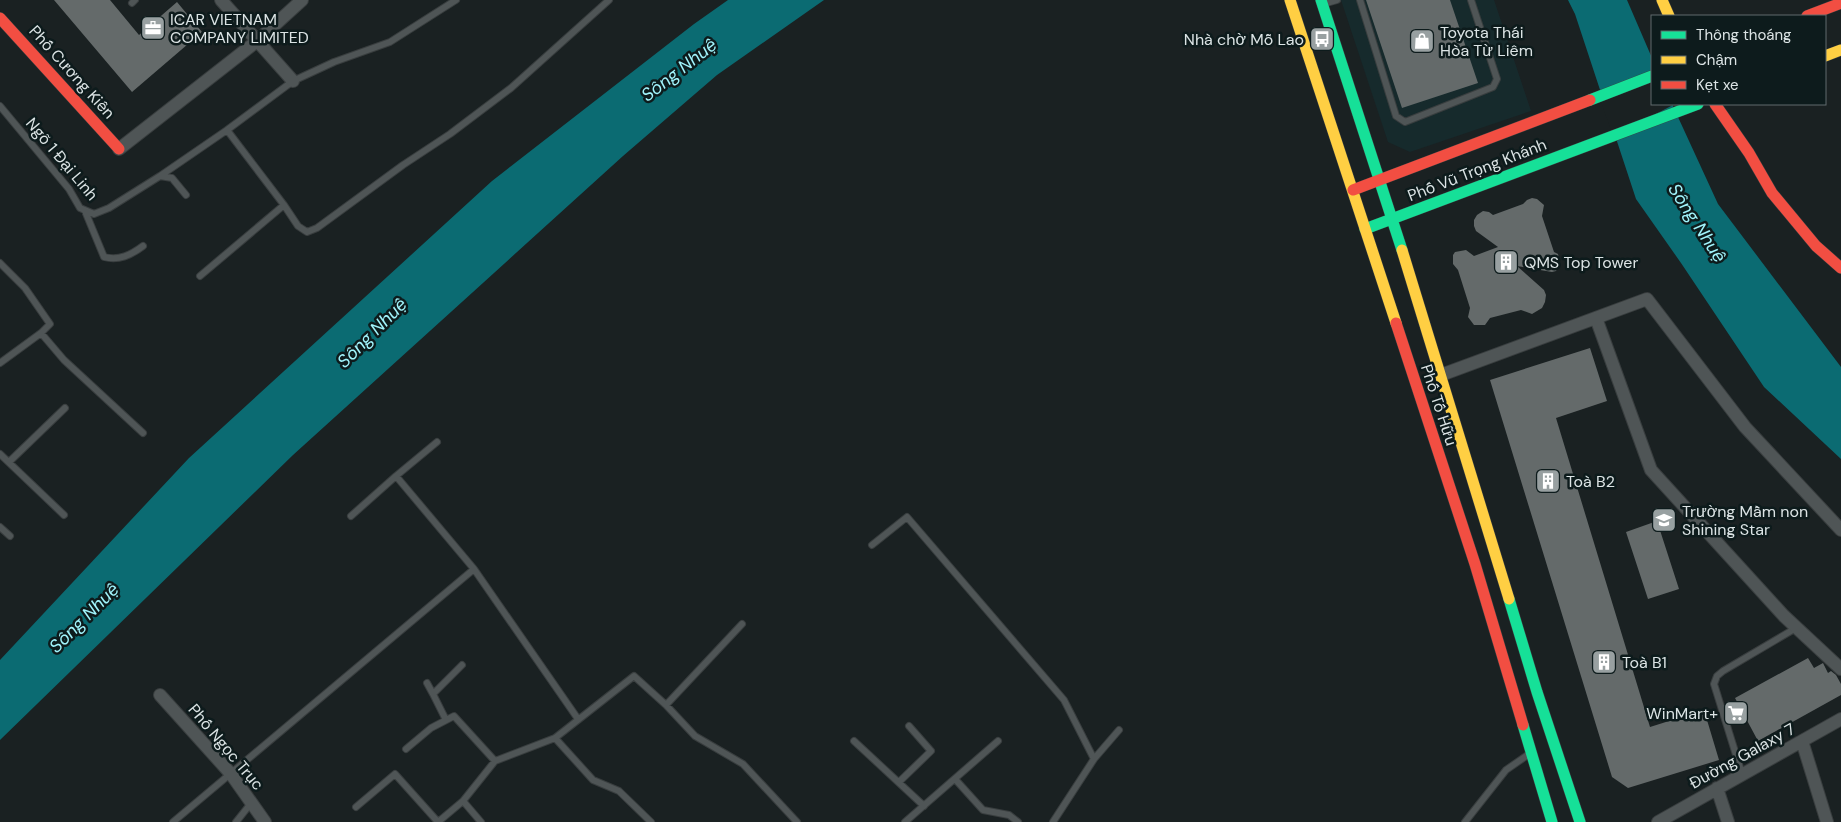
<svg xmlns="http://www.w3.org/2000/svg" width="1841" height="822" font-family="'DM Sans',sans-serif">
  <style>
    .built { fill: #162a2c }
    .water { fill: #0b6b72 }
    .pier { fill: #1a2122 }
    .building { fill: #646a6a }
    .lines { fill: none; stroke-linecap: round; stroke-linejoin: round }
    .lane-casing { stroke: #393e3f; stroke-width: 8 }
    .street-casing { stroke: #393e3f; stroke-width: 14 }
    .fast-casing { stroke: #393e3f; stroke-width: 12 }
    .slow-casing { stroke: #393e3f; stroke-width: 12 }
    .jam-casing { stroke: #393e3f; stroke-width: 12 }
    .lane { stroke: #4f5556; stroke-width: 6 }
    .street { stroke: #4f5556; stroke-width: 12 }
    .fast { stroke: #16e098; stroke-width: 11 }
    .slow { stroke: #ffcf43; stroke-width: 11 }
    .jam { stroke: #f24e42; stroke-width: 11 }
    .labels { text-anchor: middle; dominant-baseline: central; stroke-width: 5; stroke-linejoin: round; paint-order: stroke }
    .poi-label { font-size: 16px; fill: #dce4e5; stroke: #0d1b1c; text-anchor: start }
    .street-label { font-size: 16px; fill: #dce4e5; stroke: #0d1b1c }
    .water-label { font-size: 18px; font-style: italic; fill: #a1f4fc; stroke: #0d1b1c }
  </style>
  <rect width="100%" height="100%" fill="#1a2122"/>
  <path class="built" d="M1341,0h153l37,111 -121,41 -22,-10z"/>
  <path class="water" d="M728,0h96l-107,75 -94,81 -330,299 -293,285v-80l189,-202 303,-277 202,-157z
    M1568,0h59l25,58v46h20l46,100 123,163v92l-77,-72 -83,-124 -45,-64 -61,-185z"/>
  <path class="pier" d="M1652,76v28h23l-62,32 -14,-40z"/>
  <path class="building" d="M54,0h56l29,35 38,-33 25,30 -70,60z
    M1366,0h84l28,83 -76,25z
    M1532,198l5,1 7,6 -2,11 12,36 4,2 2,9 -4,8 -4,1 -35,-6 27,24 2,5 -1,7 -3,6 -10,6 -11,-4 -31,8 -5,7h-11l-6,-8 2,-9 -12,-38 -5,-6v-9l2,-3 11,-2 8,6 24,-9 -22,-16 -2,-5v-6l3,-5 6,-4 6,1 4,3 30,-11 4,-4z
    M1590,348l17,53 -51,17 94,309 54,-17 15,50 -91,28 -16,-11 -122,-397z
    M1657,521l22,68 -31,10 -22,-67z
    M1808,658l6,10 9,-5 5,10 3,-2 5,4 5,9v11l-83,46 -23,-43z"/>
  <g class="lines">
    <defs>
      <path id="lane" d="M1360,0l36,116 9,6 88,-35 4,-8 -26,-79
        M132,3l3,-3
        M1323,4l14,-4
        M0,106l69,83 11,19 14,6 15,-6 51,-32 12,2 14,17
        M227,130l57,75 14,21 9,6 10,-4 86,-63 47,-31 61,-46 98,-88
        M160,176l67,-46 66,-49 41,-19 56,-20 66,-42
        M85,211l19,46c15,4 27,-2 39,-11
        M0,263l25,25 25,36 -9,9
        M200,276l84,-71
        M0,363l41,-30 23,27 79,73
        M437,442l-41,34 78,93 104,150
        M0,454l64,61
        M9,462l56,-54
        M351,516l45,-40
        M0,527l10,9
        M872,545l35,-28 157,183 30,59 -41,63
        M427,683l6,11
        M666,705l76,-81
        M446,720l-13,-26 29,-29
        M555,738l38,42 26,11 32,31
        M854,741l70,65
        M406,749l25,-21 23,-12 41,45
        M1094,759l25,-29
        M1742,774l-28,-90 3,-8 6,-5 73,-43
        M955,779l28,31 26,5 9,7
        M899,782l32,-31 -22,-25
        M463,801l18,21
        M356,807l39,-33 43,48 25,-21 32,-40 60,-23 79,-62 32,29 29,31 48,28 54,58
        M173,822l301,-253
        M236,822l16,-20
        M905,822l93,-81
        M1465,822l41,-52 23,-16"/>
      <path id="street" d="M221,0l72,81
        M119,149l138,-108 45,-41
        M1596,318l55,152 133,146 57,53
        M1441,375l206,-76 98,128 96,103
        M160,695l71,79 34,48
        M1802,741l25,81
        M1717,788l11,34
        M1658,822l183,-103"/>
      <path id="fast" d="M1321,0l81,250
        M1590,100l62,-24
        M1365,229l333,-125
        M1509,599l28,93 43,130
        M1523,725l29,97"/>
      <path id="slow" d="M1290,0l106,323
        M1662,0l7,16
        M1825,56l16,-6
        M1402,250l107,349"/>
      <path id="jam" d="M1807,16l34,-13
        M0,18l119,131
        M1715,104l34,49 23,40 44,53 25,22
        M1353,190l237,-90
        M1396,323l79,241 48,161"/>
    </defs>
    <use href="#lane" class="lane-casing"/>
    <use href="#street" class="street-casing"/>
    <use href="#fast" class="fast-casing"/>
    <use href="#slow" class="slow-casing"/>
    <use href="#jam" class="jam-casing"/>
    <use href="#lane" class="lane"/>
    <use href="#street" class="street"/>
    <use href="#fast" class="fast"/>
    <use href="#slow" class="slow"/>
    <use href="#jam" class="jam"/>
  </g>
  <defs>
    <symbol id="office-square" viewBox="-11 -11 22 22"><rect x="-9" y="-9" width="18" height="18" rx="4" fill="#98a0a1" stroke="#0d1b1c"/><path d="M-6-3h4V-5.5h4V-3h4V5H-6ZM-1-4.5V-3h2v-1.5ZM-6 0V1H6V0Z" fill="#fff"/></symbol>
    <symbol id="bus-square" viewBox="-11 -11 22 22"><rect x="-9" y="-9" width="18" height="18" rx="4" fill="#98a0a1" stroke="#0d1b1c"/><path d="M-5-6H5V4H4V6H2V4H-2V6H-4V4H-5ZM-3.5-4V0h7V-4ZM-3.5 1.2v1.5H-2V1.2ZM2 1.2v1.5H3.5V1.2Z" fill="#fff"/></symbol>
    <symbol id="shop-square" viewBox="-11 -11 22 22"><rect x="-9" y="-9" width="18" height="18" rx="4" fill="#98a0a1" stroke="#0d1b1c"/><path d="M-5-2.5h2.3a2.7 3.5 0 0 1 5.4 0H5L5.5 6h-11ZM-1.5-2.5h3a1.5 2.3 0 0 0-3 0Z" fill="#fff"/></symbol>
    <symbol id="building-square" viewBox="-11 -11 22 22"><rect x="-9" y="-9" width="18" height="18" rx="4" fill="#98a0a1" stroke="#0d1b1c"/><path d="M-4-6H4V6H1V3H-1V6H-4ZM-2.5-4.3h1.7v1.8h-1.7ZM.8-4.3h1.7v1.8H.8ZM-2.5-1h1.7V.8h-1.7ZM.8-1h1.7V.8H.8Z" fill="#fff"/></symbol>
    <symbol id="school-square" viewBox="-11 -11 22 22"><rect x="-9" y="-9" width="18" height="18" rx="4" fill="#98a0a1" stroke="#0d1b1c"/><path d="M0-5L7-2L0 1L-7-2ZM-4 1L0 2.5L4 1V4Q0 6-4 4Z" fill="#fff"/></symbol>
    <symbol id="supermarket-square" viewBox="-11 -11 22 22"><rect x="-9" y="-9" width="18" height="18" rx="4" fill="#98a0a1" stroke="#0d1b1c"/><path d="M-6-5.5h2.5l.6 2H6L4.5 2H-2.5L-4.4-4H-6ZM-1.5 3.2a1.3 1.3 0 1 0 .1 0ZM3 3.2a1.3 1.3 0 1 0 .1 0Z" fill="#fff"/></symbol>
  </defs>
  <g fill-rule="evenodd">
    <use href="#office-square" x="139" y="14" width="28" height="28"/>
    <use href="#bus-square" x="1308" y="25" width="28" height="28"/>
    <use href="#shop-square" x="1408" y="27" width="28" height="28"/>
    <use href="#building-square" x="1492" y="248" width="28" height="28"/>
    <use href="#building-square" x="1534" y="467" width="28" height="28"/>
    <use href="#school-square" x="1650" y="506" width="28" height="28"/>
    <use href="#building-square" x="1590" y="648" width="28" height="28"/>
    <use href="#supermarket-square" x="1722" y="699" width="28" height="28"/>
  </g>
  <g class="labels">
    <g class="poi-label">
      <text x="170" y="19">ICAR VIETNAM<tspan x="170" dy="18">COMPANY LIMITED</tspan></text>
      <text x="1440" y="32">Toyota Thái<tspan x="1440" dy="18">Hòa Từ Liêm</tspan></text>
      <text x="1304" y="39" text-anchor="end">Nhà chờ Mỗ Lao</text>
      <text x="1524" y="262">QMS Top Tower</text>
      <text x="1566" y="481">Toà B2</text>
      <text x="1682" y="511">Trường Mầm non<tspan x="1682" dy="18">Shining Star</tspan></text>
      <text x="1622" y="662">Toà B1</text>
      <text x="1718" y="713" text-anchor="end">WinMart+</text>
    </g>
    <g class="street-label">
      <text transform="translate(72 72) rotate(48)">Phố Cương Kiên</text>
      <text transform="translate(62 159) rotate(50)">Ngõ 1 Đại Linh</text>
      <text transform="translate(1477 170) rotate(-21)">Phố Vũ Trọng Khánh</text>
      <text transform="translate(1439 405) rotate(72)">Phố Tố Hữu</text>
      <text transform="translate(226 747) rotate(50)">Phố Ngọc Trục</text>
      <text transform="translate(1742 756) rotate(-29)">Đường Galaxy 7</text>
    </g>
    <g class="water-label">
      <text transform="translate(679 70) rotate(-38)">Sông Nhuệ</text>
      <text transform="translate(1697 223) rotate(57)">Sông Nhuệ</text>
      <text transform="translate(372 333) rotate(-45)">Sông Nhuệ</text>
      <text transform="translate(84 618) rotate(-45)">Sông Nhuệ</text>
    </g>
  </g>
  <rect x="1651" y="15" width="175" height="90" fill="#0d1b1c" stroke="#606b6c"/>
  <rect x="1661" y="31" width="25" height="8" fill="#16e098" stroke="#606b6c"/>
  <text x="1696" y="40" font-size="15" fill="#dce4e5">Thông thoáng</text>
  <rect x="1661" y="56" width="25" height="8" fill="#ffcf43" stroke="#606b6c"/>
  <text x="1696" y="65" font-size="15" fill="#dce4e5">Chậm</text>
  <rect x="1661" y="81" width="25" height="8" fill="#f24e42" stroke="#606b6c"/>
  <text x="1696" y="90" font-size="15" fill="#dce4e5">Kẹt xe</text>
</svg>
